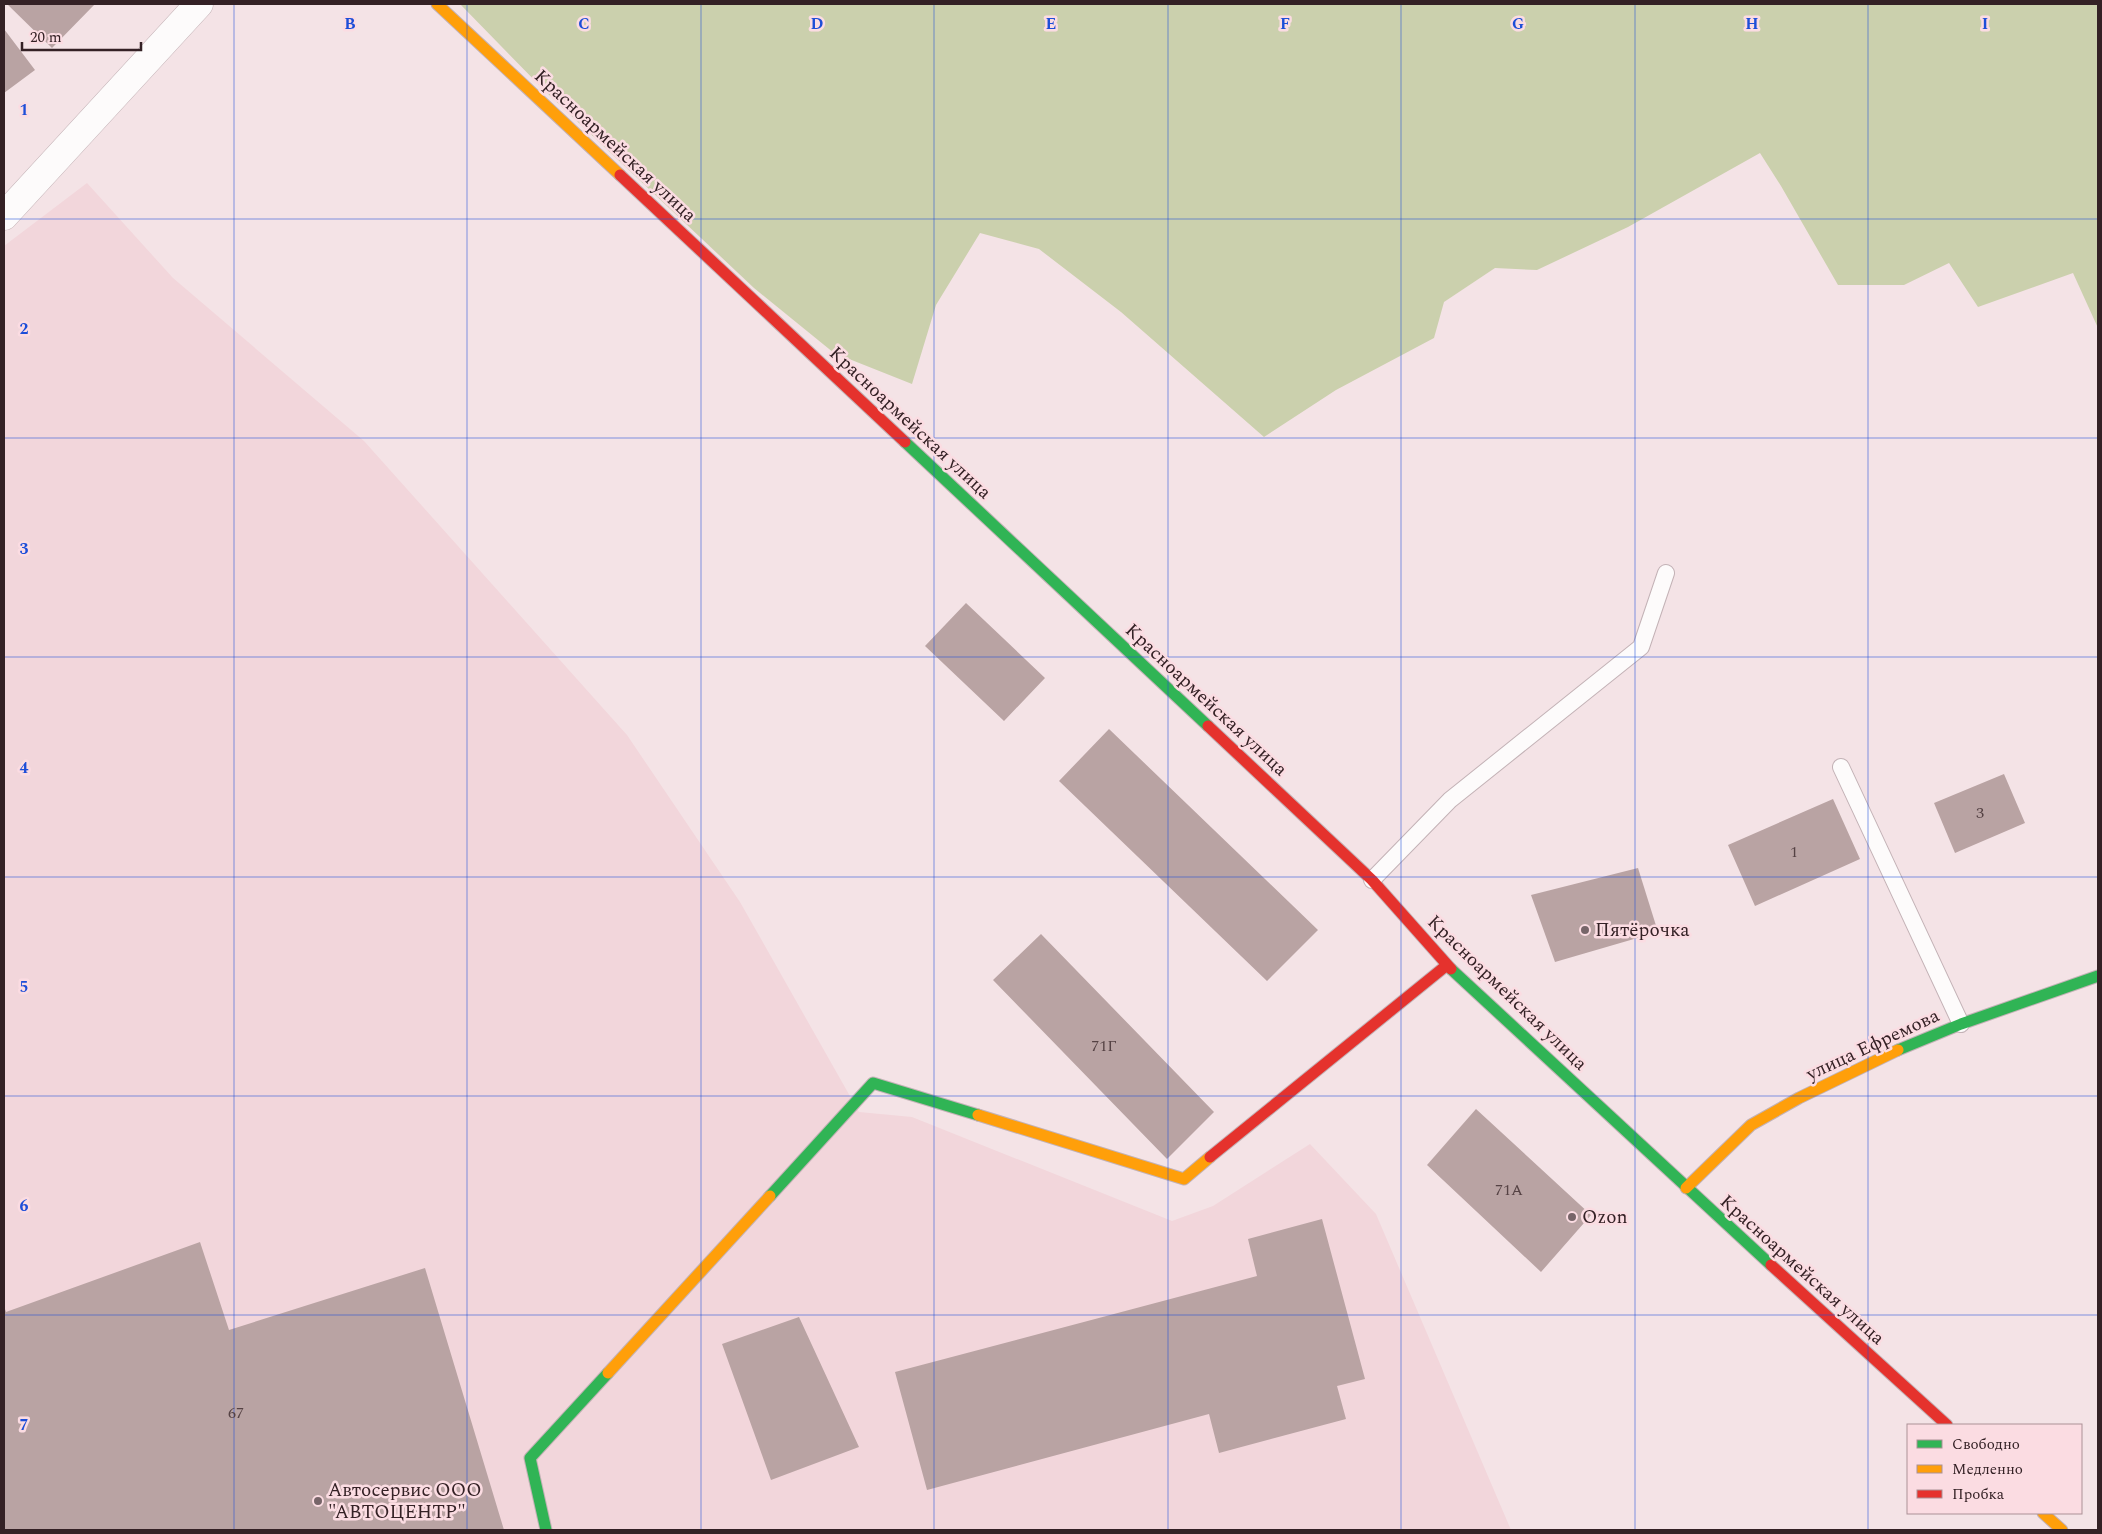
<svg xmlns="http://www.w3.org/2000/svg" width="2102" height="1534" font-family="Spectral,serif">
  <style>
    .built { fill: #f2d6db }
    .green { fill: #cbd0ad }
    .building { fill: #b9a3a3 }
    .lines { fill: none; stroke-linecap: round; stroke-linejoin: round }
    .lane-casing { stroke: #c3b2b6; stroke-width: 18 }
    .street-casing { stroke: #c3b2b6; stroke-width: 29 }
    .fast-casing { stroke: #c3b2b6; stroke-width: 13 }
    .slow-casing { stroke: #c3b2b6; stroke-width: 13 }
    .jam-casing { stroke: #c3b2b6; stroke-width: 13 }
    .lane { stroke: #fdfbfb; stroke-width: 16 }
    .street { stroke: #fdfbfb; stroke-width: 28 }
    .fast { stroke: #30b455; stroke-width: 11 }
    .slow { stroke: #ff9f0a; stroke-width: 11 }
    .jam { stroke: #e5322d; stroke-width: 11 }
    .grid { fill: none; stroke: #1d4ed8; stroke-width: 1; stroke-opacity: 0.55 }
    .poi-dot { fill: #776569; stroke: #fbdce2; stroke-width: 2 }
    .labels { text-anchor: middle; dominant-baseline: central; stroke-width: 5; stroke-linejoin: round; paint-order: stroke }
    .number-label { font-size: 16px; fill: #554244 }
    .street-label { font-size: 19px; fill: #342125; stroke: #fbdce2 }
    .poi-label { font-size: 19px; fill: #342125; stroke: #fbdce2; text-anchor: start }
    .grid-label { font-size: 16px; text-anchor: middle; font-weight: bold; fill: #1d4ed8; stroke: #fbdce2; stroke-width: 5; stroke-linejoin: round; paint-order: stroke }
  </style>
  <rect width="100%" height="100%" fill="#f4e3e6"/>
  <path class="built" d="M87,183l86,95 191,163 263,294 113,167 119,210 53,5 260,104 41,-15 97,-62 66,70 135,316h-1507v-1284z"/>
  <path class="green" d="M460,4h1638v324l-25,-55 -95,34 -29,-44 -45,22h-66l-57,-99 -21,-33 -132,74 -91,43 -42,-2 -51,34 -10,36 -98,52 -72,47 -143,-125 -82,-63 -59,-16 -44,72 -24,79 -78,-31 -80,-65 -209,-197z"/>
  <path class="building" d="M7,4h88l-43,44z
    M4,29l31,41 -31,23z
    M966,603l79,75 -41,43 -79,-75z
    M1109,729l209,201 -51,51 -208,-200z
    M2004,774l21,49 -70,30 -21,-50z
    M1833,799l27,60 -105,47 -27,-61z
    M1638,868l20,64 -103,30 -24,-67z
    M1041,934l173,178 -47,47 -174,-179z
    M1476,1109l115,106 -50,57 -114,-107z
    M1322,1219l43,160 -28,7 9,33 -127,34 -10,-39 -282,76 -32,-118 362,-96 -9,-37z
    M200,1242l29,88 196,-62 79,262h-500v-224l2,6z
    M799,1317l60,130 -88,33 -49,-136z"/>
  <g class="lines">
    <defs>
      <path id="lane" d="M1841,767l120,257
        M1372,880l78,-80 191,-153 25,-74"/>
      <path id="street" d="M4,216l195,-212"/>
      <path id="fast" d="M905,442l303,284
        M1451,969l320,296
        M1898,1050l63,-26 137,-48
        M770,1196l103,-113 105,32
        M546,1530l-16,-72 78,-85"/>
      <path id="slow" d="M437,4l183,171
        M978,1115l206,64 26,-22
        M1686,1188l65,-63 48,-27 99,-48
        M608,1373l162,-177
        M2043,1513l19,17"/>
      <path id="jam" d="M620,175l285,267
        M1208,726l164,154 79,89
        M1210,1157l237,-192
        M1771,1265l176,160"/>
    </defs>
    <use href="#lane" class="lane-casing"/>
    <use href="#street" class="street-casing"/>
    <use href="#fast" class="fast-casing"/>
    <use href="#slow" class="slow-casing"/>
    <use href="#jam" class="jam-casing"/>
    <use href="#lane" class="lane"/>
    <use href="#street" class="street"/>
    <use href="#fast" class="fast"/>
    <use href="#slow" class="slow"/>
    <use href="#jam" class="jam"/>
  </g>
  <path class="grid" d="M234,4v1526M467,4v1526M701,4v1526M934,4v1526M1168,4v1526M1401,4v1526M1635,4v1526M1868,4v1526M4,219h2094M4,438h2094M4,657h2094M4,877h2094M4,1096h2094M4,1315h2094"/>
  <g class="poi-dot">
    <circle cx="1585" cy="930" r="5"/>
    <circle cx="1572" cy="1217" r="5"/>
    <circle cx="318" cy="1501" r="5"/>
  </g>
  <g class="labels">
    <g class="number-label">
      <text x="1980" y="813">3</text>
      <text x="1794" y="852">1</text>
      <text x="1104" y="1046">71Г</text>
      <text x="1509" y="1190">71А</text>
      <text x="236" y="1413">67</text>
    </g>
    <g class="street-label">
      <text transform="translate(615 146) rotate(43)">Красноармейская улица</text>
      <text transform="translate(910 423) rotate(43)">Красноармейская улица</text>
      <text transform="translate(1206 700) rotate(43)">Красноармейская улица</text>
      <text transform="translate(1507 993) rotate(44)">Красноармейская улица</text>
      <text transform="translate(1873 1045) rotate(-25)">улица Ефремова</text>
      <text transform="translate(1802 1270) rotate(42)">Красноармейская улица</text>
    </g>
    <g class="poi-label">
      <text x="1595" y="930">Пятёрочка</text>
      <text x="1582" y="1217">Ozon</text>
      <text x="328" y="1490">Автосервис ООО<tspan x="328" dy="22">"АВТОЦЕНТР"</tspan></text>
    </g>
  </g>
  <g class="grid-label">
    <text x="350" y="29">B</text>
    <text x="584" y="29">C</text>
    <text x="817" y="29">D</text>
    <text x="1051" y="29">E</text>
    <text x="1285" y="29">F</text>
    <text x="1518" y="29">G</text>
    <text x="1752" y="29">H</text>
    <text x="1985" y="29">I</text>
    <text x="24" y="115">1</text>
    <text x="24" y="334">2</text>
    <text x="24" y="554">3</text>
    <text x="24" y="773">4</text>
    <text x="24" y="992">5</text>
    <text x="24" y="1211">6</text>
    <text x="24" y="1430">7</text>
  </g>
  <rect width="2102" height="1534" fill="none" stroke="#342125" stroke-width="10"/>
  <rect x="1907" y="1424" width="175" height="90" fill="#fbdce2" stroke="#ab9196"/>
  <rect x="1917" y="1440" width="25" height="8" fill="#30b455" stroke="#ab9196"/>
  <text x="1952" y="1449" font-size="15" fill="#342125">Свободно</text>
  <rect x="1917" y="1465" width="25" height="8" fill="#ff9f0a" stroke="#ab9196"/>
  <text x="1952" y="1474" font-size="15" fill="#342125">Медленно</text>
  <rect x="1917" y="1490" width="25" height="8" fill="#e5322d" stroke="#ab9196"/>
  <text x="1952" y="1499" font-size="15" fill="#342125">Пробка</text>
  <path d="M22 42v8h119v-8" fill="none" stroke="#342125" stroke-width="2.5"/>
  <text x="30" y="42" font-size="15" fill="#342125" stroke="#fbdce2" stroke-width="4" paint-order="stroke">20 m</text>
</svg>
